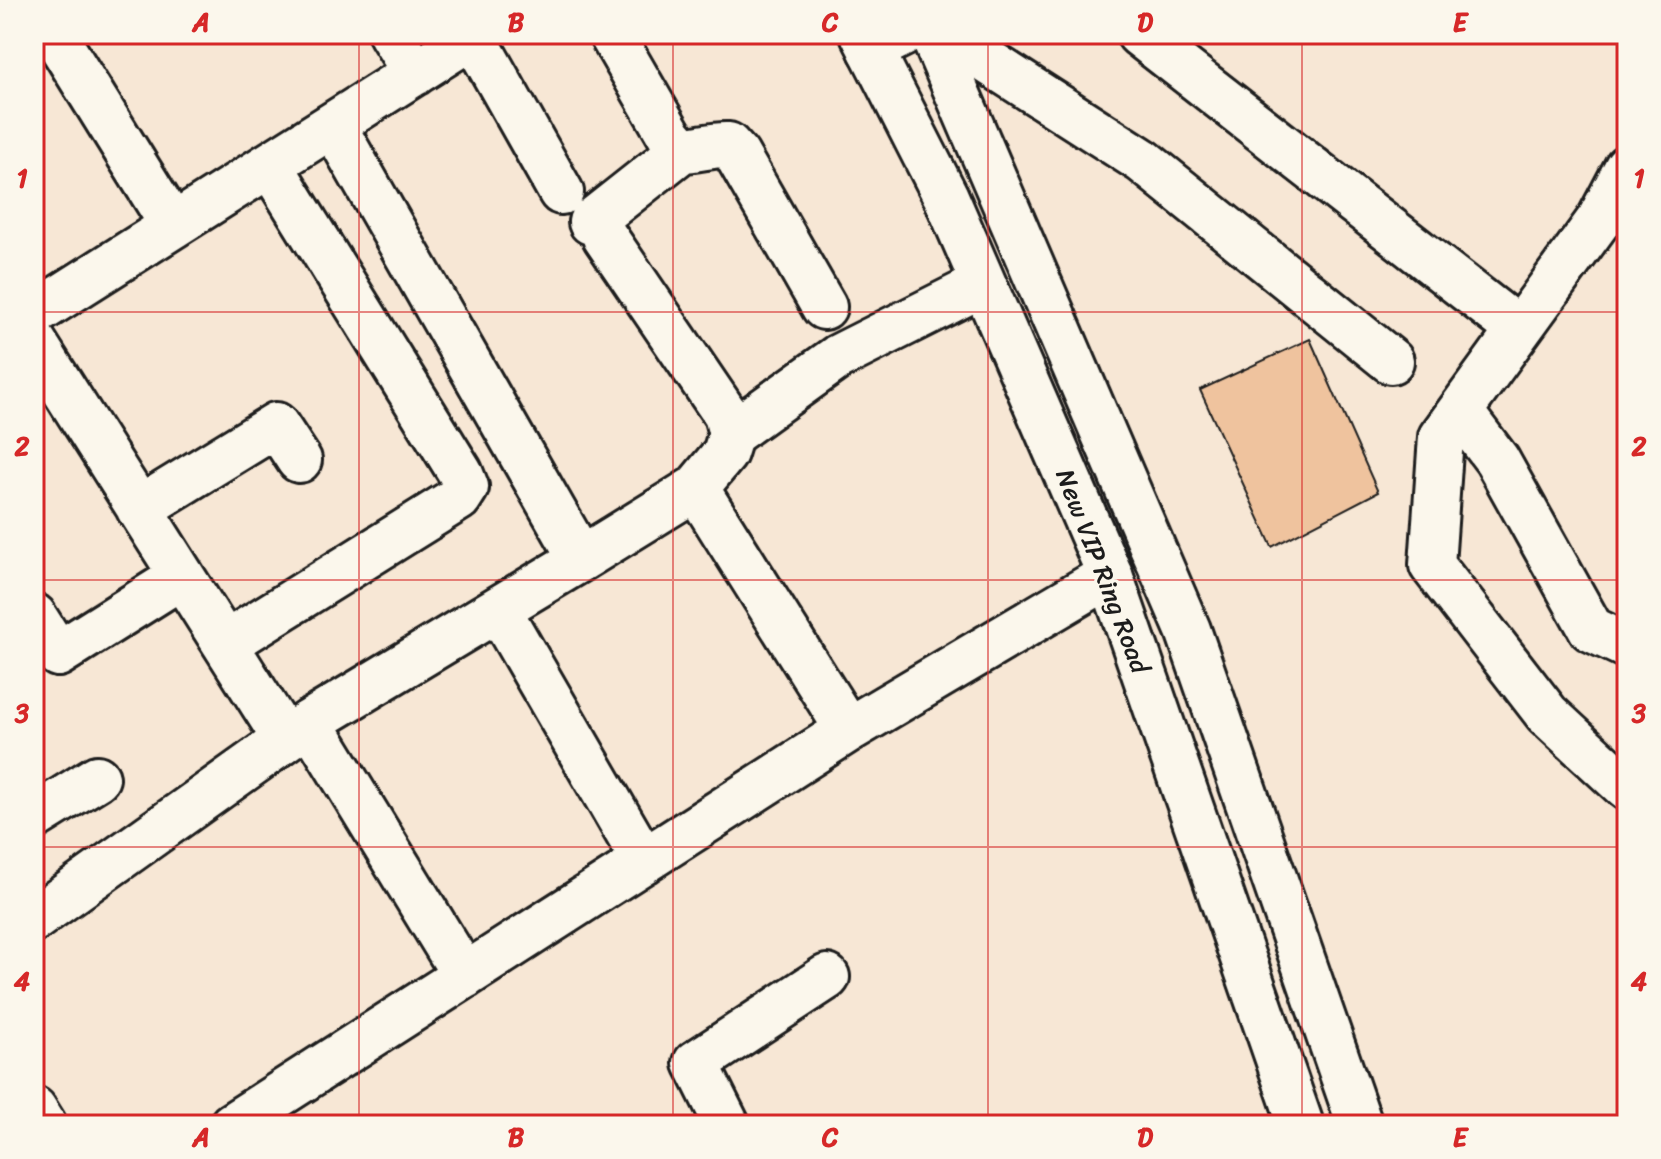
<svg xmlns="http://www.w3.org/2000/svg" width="1661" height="1159" font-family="Sriracha,sans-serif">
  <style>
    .building { fill: #efc39e; stroke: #1c1c1c; stroke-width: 2 }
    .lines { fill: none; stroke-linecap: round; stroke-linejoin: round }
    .minor-casing { stroke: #1c1c1c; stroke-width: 50 }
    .major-casing { stroke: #1c1c1c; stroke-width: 50 }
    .minor { stroke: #fbf7ec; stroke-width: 44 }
    .major { stroke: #fbf7ec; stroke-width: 44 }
    .grid { fill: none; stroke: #d62828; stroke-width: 2; stroke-opacity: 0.55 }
    .labels { text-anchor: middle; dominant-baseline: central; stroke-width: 6; stroke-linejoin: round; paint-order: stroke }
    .street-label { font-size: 26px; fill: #1c1c1c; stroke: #fbf7ec }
    .neatline { fill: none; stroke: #d62828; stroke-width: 3 }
    .grid-label { font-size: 26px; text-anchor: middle; font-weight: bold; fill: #d62828 }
  </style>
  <rect width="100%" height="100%" fill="#f7e7d5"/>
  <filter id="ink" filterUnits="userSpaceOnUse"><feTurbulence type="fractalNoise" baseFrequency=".0125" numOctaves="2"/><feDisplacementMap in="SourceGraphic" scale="16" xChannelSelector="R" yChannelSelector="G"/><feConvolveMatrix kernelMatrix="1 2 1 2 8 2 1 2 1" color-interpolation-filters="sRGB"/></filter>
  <g filter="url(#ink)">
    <path class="building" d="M1310,339l68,153 -106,55 -72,-157z"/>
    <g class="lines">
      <defs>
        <path id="minor" d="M54,34l119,192
          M391,34l24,39
          M611,34l59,102 12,14c16,0 30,-6 46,-5l9,10 87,152
          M945,34l198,127 248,200
          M1139,34l380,296
          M473,36l88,156
          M871,50l32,-16
          M1627,167l-28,53 -158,217 -9,128 115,149 80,74
          M591,222l91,-72
          M605,237l121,178 5,19 -6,19 -29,35
          M34,314l442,-280
          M34,342l251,397
          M1460,411l37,49 94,169 36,17
          M731,434l107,-77 145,-73
          M139,509l137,-84 23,35
          M581,559l115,-71 152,242
          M498,609l146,252
          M34,616l24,38 124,-78
          M225,644l234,-146 7,-11 -6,-15 -190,-307
          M310,722l155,254
          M34,817l63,-39
          M34,919l276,-197 271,-163 -248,-434
          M34,1109l10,16
          M232,1125l616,-395 262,-155
          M727,1125l-31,-62 131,-86"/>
        <path id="major" d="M863,34l83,163 164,378 191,550
          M932,34l256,596 172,495"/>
      </defs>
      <use href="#minor" class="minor-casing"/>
      <use href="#major" class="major-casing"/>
      <use href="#minor" class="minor"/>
      <use href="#major" class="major"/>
    </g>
  </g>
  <path class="grid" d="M359,34v1091M673,34v1091M988,34v1091M1302,34v1091M34,312h1593M34,580h1593M34,847h1593"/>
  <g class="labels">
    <g class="street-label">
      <text transform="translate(1103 571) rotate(69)">New VIP Ring Road</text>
    </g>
  </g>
  <rect width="1661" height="1159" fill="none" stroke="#fbf7ec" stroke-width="88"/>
  <rect x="44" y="44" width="1573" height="1071" class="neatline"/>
  <g class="grid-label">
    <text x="201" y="31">A</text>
    <text x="516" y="31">B</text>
    <text x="830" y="31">C</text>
    <text x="1145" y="31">D</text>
    <text x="1460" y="31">E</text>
    <text x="22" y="187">1</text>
    <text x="1639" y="187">1</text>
    <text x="22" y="455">2</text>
    <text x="1639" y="455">2</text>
    <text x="22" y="722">3</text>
    <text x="1639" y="722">3</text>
    <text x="22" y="990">4</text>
    <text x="1639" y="990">4</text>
    <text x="201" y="1146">A</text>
    <text x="516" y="1146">B</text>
    <text x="830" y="1146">C</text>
    <text x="1145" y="1146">D</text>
    <text x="1460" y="1146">E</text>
  </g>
</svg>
